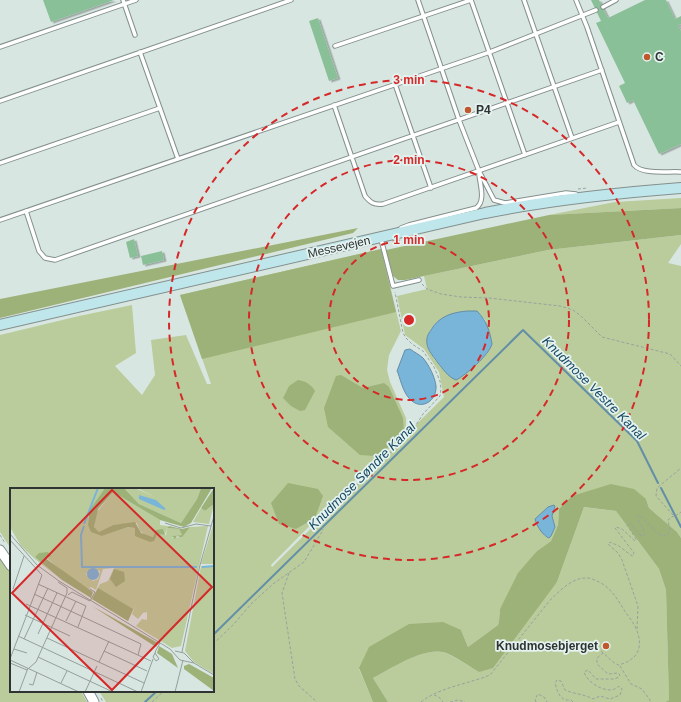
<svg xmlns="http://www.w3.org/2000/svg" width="681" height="702" font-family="Helvetica,sans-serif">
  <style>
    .green { fill: #bacc9b; fill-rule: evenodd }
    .forest { fill: #9db279 }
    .water { fill: #79b5d9; stroke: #638ea7 }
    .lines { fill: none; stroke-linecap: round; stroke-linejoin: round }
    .stream { stroke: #638ea7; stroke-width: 2 }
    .building { fill: #8ac098; filter: url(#shadow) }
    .service-casing { stroke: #83908d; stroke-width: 5.5 }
    .tertiary-casing { stroke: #83908d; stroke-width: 11 }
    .secondary-casing { stroke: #83908d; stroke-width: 12 }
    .path { stroke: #97a29f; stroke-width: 1; stroke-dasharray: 3 2; stroke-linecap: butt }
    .service { stroke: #fff; stroke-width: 3.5 }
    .tertiary { stroke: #fff; stroke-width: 9 }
    .secondary { stroke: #bee6eb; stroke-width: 10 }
    .ring { fill: none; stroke: #d62828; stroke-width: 2; stroke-dasharray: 7 5 }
    .poi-dot { fill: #bf592d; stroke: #e5f3f0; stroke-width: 1.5 }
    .labels { text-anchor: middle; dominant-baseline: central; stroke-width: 3.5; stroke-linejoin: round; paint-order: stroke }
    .poi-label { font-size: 12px; font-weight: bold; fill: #2f3433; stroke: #e5f3f0; text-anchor: start }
    .street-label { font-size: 12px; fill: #2f3433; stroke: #e5f3f0 }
    .water-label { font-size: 13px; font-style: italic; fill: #164760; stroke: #e5f3f0 }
    .inset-river { fill: none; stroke: #79b5d9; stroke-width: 2 }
    .inset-road { fill: none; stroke: #949f9c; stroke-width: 1 }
    .view { fill: #d62828; fill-opacity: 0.15; stroke: #d62828; stroke-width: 2 }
    .inset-edge { fill: none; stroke: #2f3433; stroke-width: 2 }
    .centre { fill: #d62828; stroke: #e5f3f0; stroke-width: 2 }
    .ring-label { font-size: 12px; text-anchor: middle; font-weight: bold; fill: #d62828; stroke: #e5f3f0; stroke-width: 3.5; stroke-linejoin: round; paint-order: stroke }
  </style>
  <defs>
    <filter id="shadow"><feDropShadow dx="2.5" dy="1.5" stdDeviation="0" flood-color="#0004"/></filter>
  </defs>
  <rect width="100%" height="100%" fill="#d8e6e2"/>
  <path class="green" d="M681,198v10l-132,7 66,-13z
    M681,235v9l-13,19 13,3v272l-4,-6 -28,-24 -3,-9 -87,10 -1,16 -7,16 -14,10 -37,58 -1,12 -1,4 -30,22 -7,-17 -102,39 14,33h-267l-7,-11h114v-202h-202v60l-11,-17v-197l79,-19 53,-11 4,48 -21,13 27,29 13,-20 -4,-35 35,-5 21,49h4l-31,-89 201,-46 20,82 -12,24 -2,15 3,12 16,36v15l-22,21 -15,12 -98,99 1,2 172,-170 -5,-25 -15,-23 -19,-14 -8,-39 30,-7 -3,-13 124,-26zM477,311l9,10v33l-23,21 -4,3h-7c-8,-7 -24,-24 -25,-35 0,-5 1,-8 3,-12 10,-17 28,-20 47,-20zM550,506h5l-3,10 3,11 -4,9 -2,2c-6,-2 -13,-13 -14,-19z
    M584,507l32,4 43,58 7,21 3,110 -4,2h-277l-15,-24c19,-10 48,-30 70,-26 8,2 27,15 36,20l78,-90z
    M0,556l11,18v117h70l6,11h-87z"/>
  <path class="forest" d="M681,208v27l-133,15 -143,30h-7l-5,-4 -7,-26 163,-35z
    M358,228l-5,5 -353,85v-19z
    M381,249l15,63 -194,47 -22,-64z
    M341,375l22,13 21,-5 5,4 14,31 1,14 -22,21 -7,3 -15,-1 -32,-28 -4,-19 12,-32z
    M298,380c7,1 13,4 17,11l-10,19 -5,1 -9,-5 -8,-8 6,-12z
    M288,483l30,6 5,7 -8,22 -19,11 -17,-5 -8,-21z
    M611,484l23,5 12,10 3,9 28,24 4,6v164h-16l4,-2 -3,-110 -7,-21 -43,-58 -32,-4 -27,75 -64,86 -14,4c-9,-5 -27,-18 -36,-20 -21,-4 -51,16 -70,26l15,24h-15l-14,-34 10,-21 40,-23 34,-2 18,8 7,17 30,-22 1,-4 1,-12 18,-36 19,-22 14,-10 7,-16 1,-16 13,-13z"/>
  <path class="water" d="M468,311h9c9,9 13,20 15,33 -3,11 -26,31 -36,36 -8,-3 -13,-11 -18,-17 -4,-6 -10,-12 -11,-19 -1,-6 1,-10 4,-14 8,-14 22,-18 37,-19z
    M410,349c4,3 10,6 13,9 6,7 12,19 13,28 1,14 -13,24 -24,15 -8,-6 -11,-19 -14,-28l-1,-2 8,-21z
    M554,505l1,1 -3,10 3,11 -4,9 -2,2c-6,-2 -13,-13 -14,-19l13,-12z"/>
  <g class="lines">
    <path class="stream" d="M661,488l20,39
      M213,635l310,-305 114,111 21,42
      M145,702l12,-11"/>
  </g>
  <path class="building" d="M43,0h71l-63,22z
    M591,0h8l9,18 37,-18h21l9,19 6,-3v8l-3,1 3,6v113l-22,10 -26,-54 -6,3 -8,-17 6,-3 -29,-60 5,-2z
    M318,18l20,60 -9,3 -20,-60z
    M134,239l4,17 -8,2 -4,-16z
    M162,251l2,9 -21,5 -2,-9z"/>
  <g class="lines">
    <defs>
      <path id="service" d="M123,0l12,35
        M418,0l41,120 20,51 15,29 11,3 61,-10 10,1
        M471,0l54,155
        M524,0l48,138
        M576,0l11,27 47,138c9,10 34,6 47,7
        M603,7l13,-7
        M335,46l136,-46
        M0,47l136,-47
        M140,52l38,107
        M395,84l36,104
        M0,101l291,-101
        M334,105l31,91c6,7 9,9 18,8l236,-82
        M0,163l160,-55
        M26,211l13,40 6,7 10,2 547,-190
        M0,220l490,-168 106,-42
        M401,228l8,-3 67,-17c10,-7 4,-23 3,-34
        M381,239l12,47 26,-6"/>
      <path id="tertiary" d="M0,550l11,16
        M88,691l6,11"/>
      <path id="secondary" d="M0,325l485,-112c65,-13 130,-20 196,-25"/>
    </defs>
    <use href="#service" class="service-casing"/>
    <use href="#tertiary" class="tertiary-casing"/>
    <use href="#secondary" class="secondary-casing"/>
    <path class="path" d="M578,189l9,-1
      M422,284l5,5 14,5 20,3 28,1 71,8 13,4 8,6 21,21 68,17 11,12
      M673,515l-17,-19 1,-8 24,-20
      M0,535l5,8
      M289,573l-7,20 13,86 4,7 18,16
      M637,629l1,-23 -16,-46 -4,-7 -10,-9 2,-2 9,4 13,10h1l1,-3 -19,-25 1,-1 6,2 13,12 1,-2 -9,-14 3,-2 11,13h2l2,-3 -7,-14v-3h3l17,18 6,2 3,-1 3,-5 -2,-10 5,-4 1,1 7,-5
      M213,644l21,-20 17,-20 22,-20 31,-22 19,-32c-3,-7 0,-10 4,-16l84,-81 12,-19 17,-18 1,-7 -1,-8 -6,-14 -11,-16 -11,-7 -6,-6 -3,-5 -8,-41
      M620,666l11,18 11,5 8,11v2
      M434,695l5,2 4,5
      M101,698l2,4
      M152,702l12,-11
      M421,702c19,-15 47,-18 69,-27l61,-76c11,-10 22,-22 37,-21 3,0 6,2 9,3 15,7 20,18 29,32 4,5 9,12 11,18 7,18 -1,30 -19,34l-5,-3 -13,-12
      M450,702l8,-2 7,2
      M536,702l-1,-3 3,-5 6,3 3,5
      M573,702l-2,-2h-6c-7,-4 -8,-10 -10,-17l2,-3 4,1 4,9c9,4 19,4 28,9l7,-3 10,3 10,-4 2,-6 -3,-3c-2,2 -5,4 -9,4 -9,0 -23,-8 -26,-18l4,-2 8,9h18l5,-2 1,-2 -2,-2 -10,1 -11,-10v-6l6,-5"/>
    <use href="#service" class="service"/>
    <use href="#tertiary" class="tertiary"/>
    <use href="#secondary" class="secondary"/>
  </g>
  <g class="ring">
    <circle cx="409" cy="320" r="80"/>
    <circle cx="409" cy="320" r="160"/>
    <circle cx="409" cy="320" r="240"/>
  </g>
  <g class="poi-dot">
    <circle cx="647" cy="57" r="4"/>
    <circle cx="468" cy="110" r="4"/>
    <circle cx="606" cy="646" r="4"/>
  </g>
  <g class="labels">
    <g class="poi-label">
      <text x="655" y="57">C</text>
      <text x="476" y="110">P4</text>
      <text x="598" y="646" text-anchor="end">Knudmosebjerget</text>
    </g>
    <g class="street-label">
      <text transform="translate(339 247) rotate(-13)">Messevejen</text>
    </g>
    <g class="water-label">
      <text transform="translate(594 388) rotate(45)">Knudmose Vestre Kanal</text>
      <text transform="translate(362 476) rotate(-45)">Knudmose Søndre Kanal</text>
    </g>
  </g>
  <g transform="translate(10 488)">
    <rect width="204" height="204" fill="#d8e6e2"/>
    <path d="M0,0h95l-17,27v10l14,11 26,-9 7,1 15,14 7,-8 9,1 1,-7 12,1 3,6 -9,1 -1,2 8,-1 10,-10 18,-1 -27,120 -9,2 -36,-22 6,-7 5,1v-8l-4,1 -5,6 -6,-5 4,-10 -8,17 -36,-22 8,-15 8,-3 6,-13 -11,1 -7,21 -5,-3 -2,2 -22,-14 -25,-21 -7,3 27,23 -27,-21 -14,-13 -11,-19zM84,81l6,2 -2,8 -5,2 -7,-7zM114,0h11l20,9 -18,-9h64l-4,11 -16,24 -42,-19zM103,4l47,28v5l8,1 -3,8 -10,-3 -1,6 -9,-2 -5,-4 -3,-8 -24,2 -15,8 -4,-6 2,-14zM204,16l-5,20 -16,-2 8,-14 4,3zM204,34v42h-13zM191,78h13v108l-20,-12 -9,-11z" fill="#bacc9b" fill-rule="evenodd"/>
    <path d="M95,0h19l15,16 42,19 16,-24 4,-11h11l-21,35 -7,4 -24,-7 -47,-28 -15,17 -4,18 5,5 14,-7 22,-3 6,11 12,4 3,-7 7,-1 2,6 -8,-1 -3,7 -4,1 -15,-6v-8l-7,-1 -26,9 -11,-4 -3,-7 1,-14zM204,0v16l-9,7 -4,-3zM159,38l13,3 8,-2 -8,10h-2l-3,-1 -2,3 -3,-3 10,-1 -3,-6 -12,-1zM38,64l3,4 -6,2 48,34 -2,6 -29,-18 -27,-23 4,-4zM104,81l10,3 1,9 -9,6 -6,-8zM88,100l35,21 -5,12 -36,-22zM82,118l66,37 -2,4zM149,158l13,8 6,14 -21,-15zM179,176l25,14v13l-30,-22v-3z" fill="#9db279"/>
    <path d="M129,7l17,5 10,9 -2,1 -25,-11zM77 86a6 6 0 1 1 12 0a6 6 0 1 1-12 0Z" fill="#79b5d9"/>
    <path class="inset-river" d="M74,36l14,-36M74,38l-3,9 1,32h115M192,79l12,-1"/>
    <path class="inset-road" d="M155,35l16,5 15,-4 15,2M0,46l27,31 22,16 111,68 10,11 14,3M0,52l32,35 -32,84M28,96l48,22 -8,21M3,101l11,-33M24,106l107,50 -3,11M58,107l4,-3 18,9 5,-9 -5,-3M16,116l125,57M15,127l45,21M56,133l10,-20M28,146l19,-41M8,148l120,56M37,150l97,45M14,151l24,-51M4,161l13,4M94,163l43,20M165,163l9,2 10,10 20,12M172,164l18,-87 14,-49M145,165l4,6 -3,2 -3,-4 2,-4 1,-3 4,-7M28,169l75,35M0,172l69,32M89,174l10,-21M0,175l17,7M19,180l7,-6 31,-69v-5l-9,-6M51,195l6,-12M19,196l4,1 4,-13M9,204l9,-24M75,204l12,-26M131,204l12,-33M165,204l8,-32"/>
    <path class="view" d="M102,2l100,97 -100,103 -100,-97z"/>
    <rect width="204" height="204" class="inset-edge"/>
  </g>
  <circle cx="409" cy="320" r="6" class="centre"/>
  <g class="ring-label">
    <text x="409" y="84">3 min</text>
    <text x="409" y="164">2 min</text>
    <text x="409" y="244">1 min</text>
  </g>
</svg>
